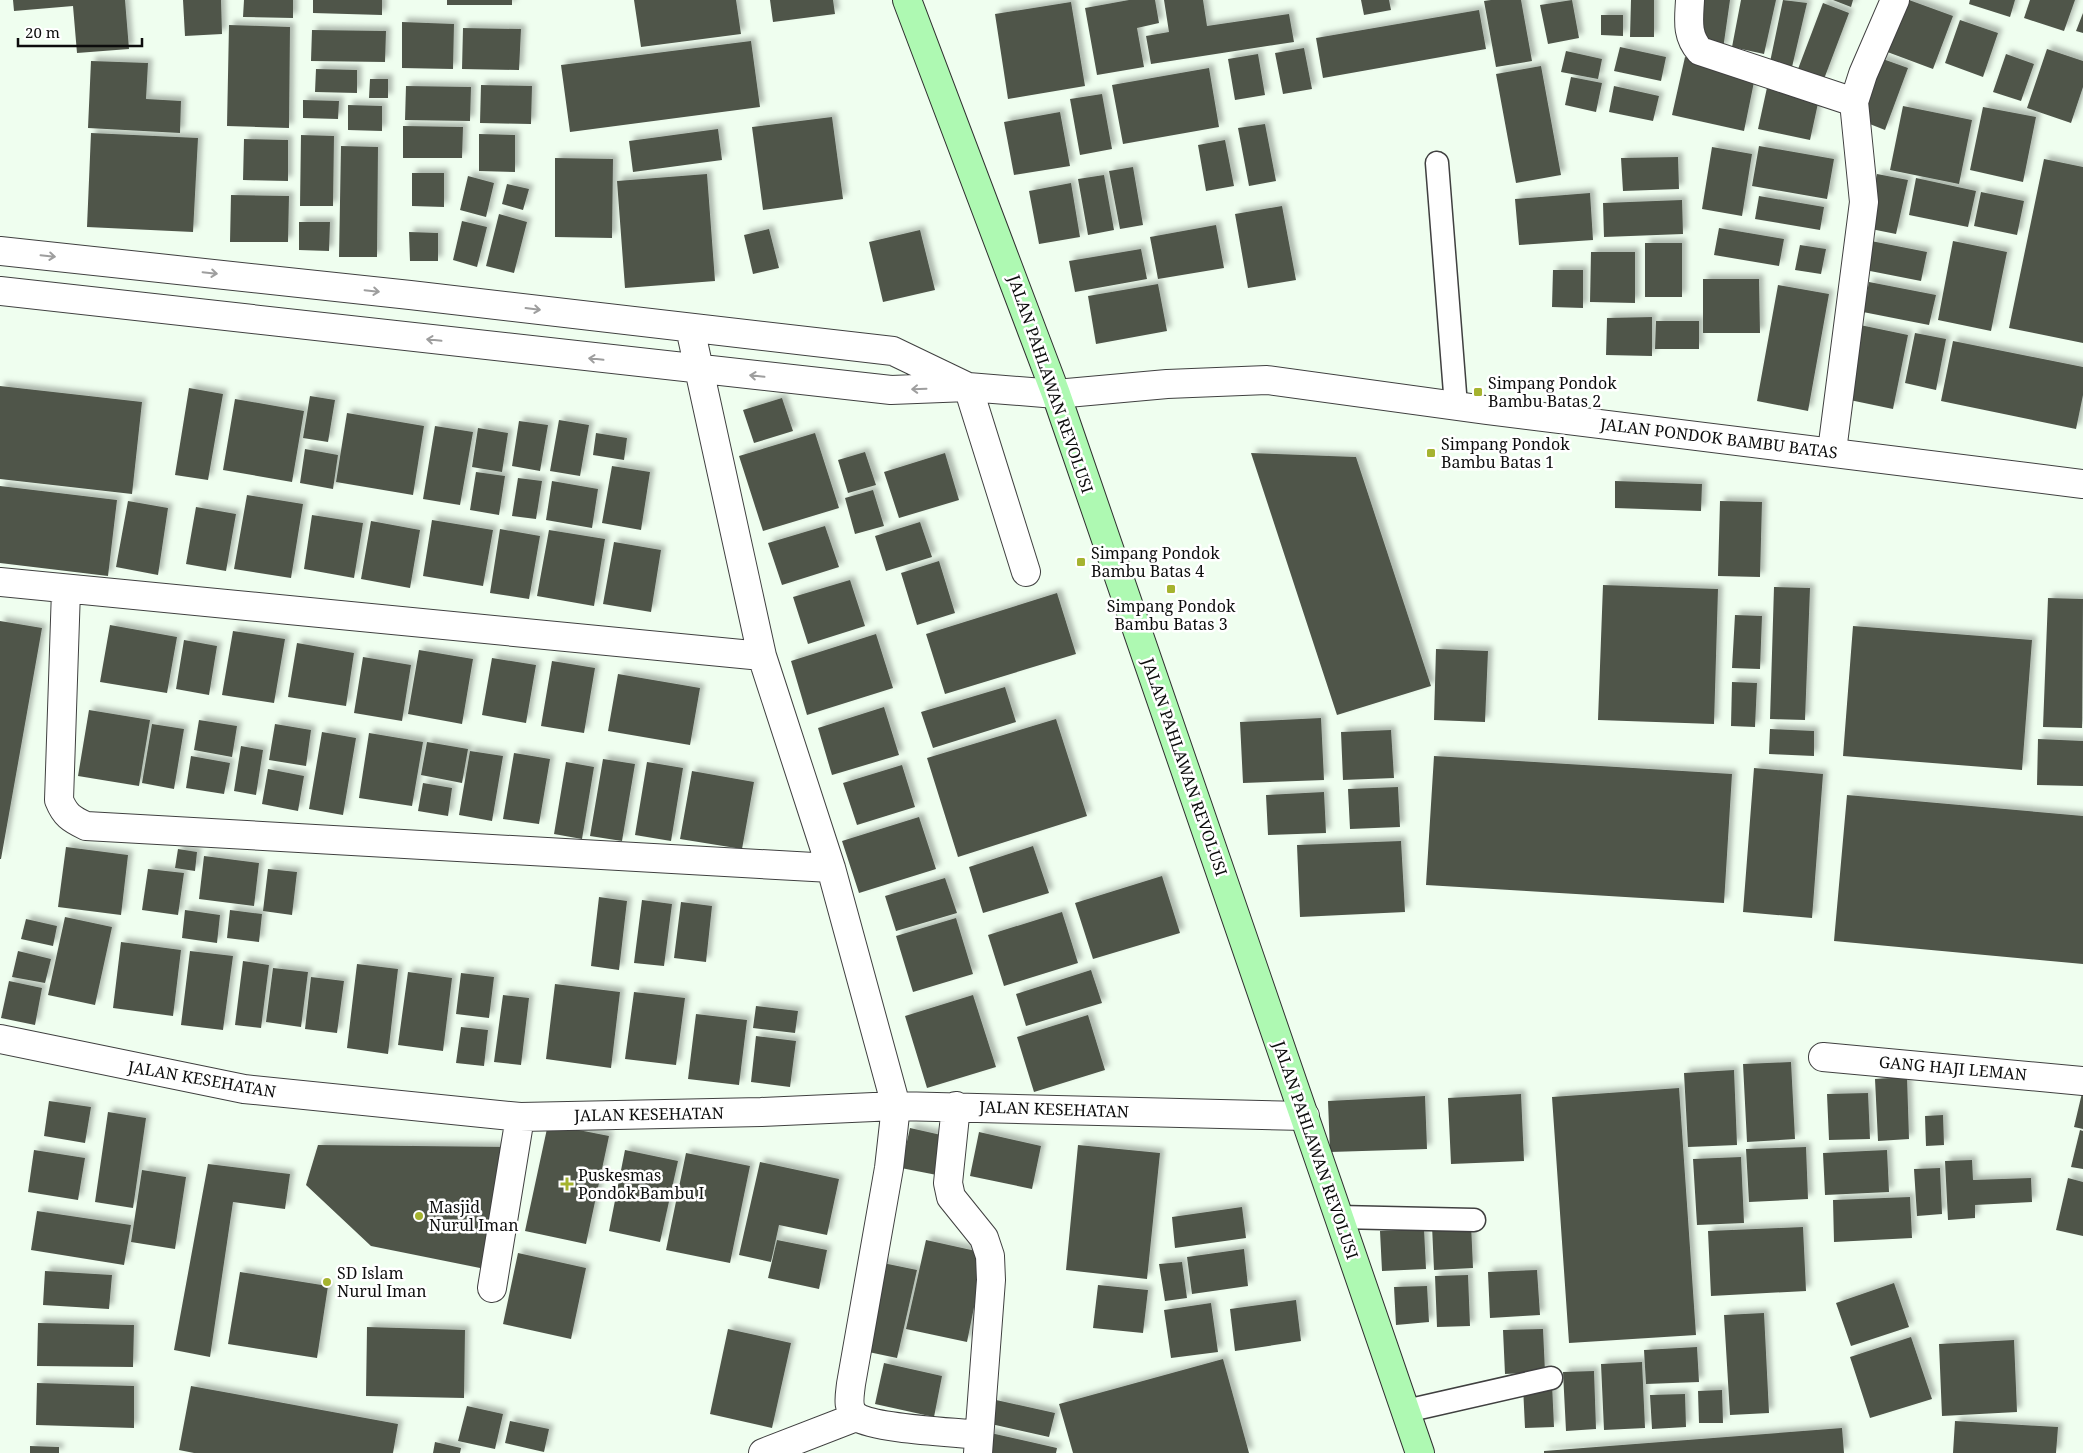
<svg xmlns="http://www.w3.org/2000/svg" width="2083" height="1453" font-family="'Noto Serif',serif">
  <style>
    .building { fill: #4f554a; filter: url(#shadow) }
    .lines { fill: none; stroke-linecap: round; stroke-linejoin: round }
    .service-casing { stroke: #404040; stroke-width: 25 }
    .minor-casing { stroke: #404040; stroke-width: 30 }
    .tertiary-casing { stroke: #404040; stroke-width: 30 }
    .secondary-casing { stroke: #2f2f2f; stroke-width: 30 }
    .service { stroke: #fff; stroke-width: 22 }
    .minor { stroke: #fff; stroke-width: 28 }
    .tertiary { stroke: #fff; stroke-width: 28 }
    .secondary { stroke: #aef9b2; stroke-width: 28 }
    .oneway { stroke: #9e9e9e }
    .poi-dot { fill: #a5b32f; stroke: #fff; stroke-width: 2 }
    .labels { text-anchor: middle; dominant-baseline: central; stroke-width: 5; stroke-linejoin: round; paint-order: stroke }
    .poi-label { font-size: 16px; fill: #0d0d0d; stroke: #fff; text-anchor: start }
    .street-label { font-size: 16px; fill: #0d0d0d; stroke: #fff }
  </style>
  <defs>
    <filter id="shadow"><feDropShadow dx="4.5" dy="-4.5" stdDeviation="2.5" flood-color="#0004"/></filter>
  </defs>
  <rect width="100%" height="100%" fill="#effeef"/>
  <path class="building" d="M13,0h112l4,49 -52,4 -4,-47 -59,5z
    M183,0h38l1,34 -37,2z
    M244,0h49v18l-50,-1z
    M313,0h69v15l-69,-2z
    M447,0h65v5h-65z
    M634,0h102l5,34 -100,13z
    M770,0h63l2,14 -62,8z
    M1129,0h26l4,23 -22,5 7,39 -47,8 -12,-67z
    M1164,0h39l4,26 82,-12 5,28 -143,22 -5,-28 23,-4z
    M1361,0h28l2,10 -27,5z
    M1491,0h30l11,61 -36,6 -12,-66z
    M1572,0l7,38 -31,6 -8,-39z
    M1631,0h23v37h-24z
    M1703,0h27l-7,49 -26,-4z
    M1741,0h35l-12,54 -32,-7z
    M1783,0l24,3 -15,64 -22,-5z
    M1833,0h20l-2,7z
    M1901,0h8l44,16 -20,53 -51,-19z
    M1970,0h45l-5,17 -41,-13z
    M2030,0h45l-11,31 -40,-13z
    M1071,2l14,84 -77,13 -13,-85z
    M1823,3l26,10 -25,66 -26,-10z
    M1479,10l7,39 -163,29 -7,-40z
    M2083,13v20l-7,-2z
    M1601,15h22v21l-22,-1z
    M1960,20l38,13 -15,44 -38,-14z
    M402,22l52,2 -1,45 -51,-1z
    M229,25l61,2 -1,101 -62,-2z
    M463,28l58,1 -2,41 -57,-1z
    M312,30l74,1 -1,31 -74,-1z
    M751,41l9,66 -190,25 -9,-67z
    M1620,47l46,10 -5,24 -47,-10z
    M1304,48l8,41 -29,5 -8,-41z
    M2047,49l36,12v26l-12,36 -44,-15z
    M1566,51l36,8 -4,20 -37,-7z
    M1258,54l7,41 -30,5 -7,-41z
    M2006,54l28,10 -13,37 -28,-9z
    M1685,57l71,15 -12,59 -72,-16z
    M1880,58l28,10 -23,62 -28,-11z
    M91,61l57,2 -2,36 35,2 -1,32 -92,-5z
    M1541,66l20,109 -45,8 -20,-109z
    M1209,68l10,59 -96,17 -11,-59z
    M316,69l41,1v23l-42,-1z
    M1571,77l31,6 -6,29 -31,-7z
    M370,79h18v19h-19z
    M1768,83l52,11 -10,46 -52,-11z
    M481,85l51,1 -1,38 -51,-1z
    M406,86l65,1 -1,34 -65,-1z
    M1614,86l45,10 -6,25 -44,-9z
    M1102,94l10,55 -32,6 -10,-56z
    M303,100l36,1 -1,18 -35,-1z
    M348,105l34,1v25l-34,-1z
    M1903,106l69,14 -13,64 -69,-14z
    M1983,107l53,10 -13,65 -53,-12z
    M1060,112l10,54 -56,9 -10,-53z
    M832,117l11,82 -80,11 -11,-83z
    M1265,124l11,57 -27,5 -11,-58z
    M403,126l60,1 -1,31h-59z
    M718,129l4,31 -89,12 -4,-31z
    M91,133l107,5 -5,94 -106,-5z
    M479,134l36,1v37l-36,-1z
    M301,135l33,1 -1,70h-33z
    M244,139l44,1v41l-45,-1z
    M1225,140l9,46 -28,5 -8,-46z
    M341,146l37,1 -1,110h-38z
    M1759,146l75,13 -7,40 -75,-13z
    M1712,147l40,7 -10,62 -40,-7z
    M1678,157l1,32 -56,2 -2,-33z
    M555,158l58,1 -1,79 -57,-1z
    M2044,159l39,8v176l-74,-15z
    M1133,167l10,58 -23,4 -11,-58z
    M412,173h32v34l-32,-1z
    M707,174l8,107 -90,7 -8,-107z
    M1877,174l31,6 -12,54 -30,-6z
    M1104,175l10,55 -26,5 -10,-56z
    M468,176l26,7 -8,34 -26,-7z
    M1916,178l60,13 -8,36 -59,-12z
    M1071,183l9,54 -41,7 -10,-53z
    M507,184l22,5 -6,21 -21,-6z
    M1981,192l43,9 -7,34 -43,-9z
    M1590,193l3,47 -74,5 -4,-46z
    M231,195l58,1 -1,46h-58z
    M1759,196l65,11 -4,23 -65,-11z
    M1682,200l1,34 -79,3 -1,-34z
    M1282,206l14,74 -48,8 -13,-74z
    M499,214l28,8 -13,51 -28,-7z
    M462,221l25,6 -10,40 -24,-7z
    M299,222h31l-1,29 -30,-1z
    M1216,225l8,43 -66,11 -8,-42z
    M1719,228l65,11 -5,27 -65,-11z
    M769,229l10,39 -26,6 -9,-39z
    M920,230l15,60 -52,12 -14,-60z
    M409,232l29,1v28h-28z
    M1871,241l56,11 -6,29 -56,-11z
    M1953,241l54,11 -16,79 -53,-11z
    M1645,243h37v54h-37z
    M1800,245l26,4 -5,25 -26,-4z
    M1141,249l6,30 -72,13 -6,-31z
    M1591,252h44v51l-45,-1z
    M1553,270h30v38l-31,-1z
    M1703,279h56l1,54h-57z
    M1869,282l67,13 -7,30 -66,-13z
    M1158,284l9,47 -71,13 -8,-48z
    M1778,285l51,9 -21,117 -51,-10z
    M1652,317v39l-46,-1 1,-37z
    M1656,321h43v28h-44z
    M1860,325l48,10 -15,74 -48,-10z
    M1915,333l31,6 -10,51 -31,-7z
    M1953,341l130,26v28l-7,34 -135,-28z
    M0,386l142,16 -10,92 -132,-15z
    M189,388l34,6 -15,86 -33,-5z
    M310,396l25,4 -7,42 -25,-4z
    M782,398l11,33 -39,12 -11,-33z
    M235,399l69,12 -12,71 -69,-12z
    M347,413l77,13 -11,69 -77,-13z
    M559,420l30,5 -9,51 -30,-5z
    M519,421l29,4 -8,46 -28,-5z
    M435,426l38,6 -13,73 -37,-6z
    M478,428l30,5 -6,39 -30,-5z
    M596,433l31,5 -3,22 -31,-5z
    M815,433l24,75 -76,23 -24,-75z
    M305,449l33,6 -5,34 -33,-6z
    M865,452l11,33 -28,8 -10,-33z
    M945,453l14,47 -60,18 -15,-46z
    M1251,453l105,4 75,229 -94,29z
    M612,466l38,6 -9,58 -39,-7z
    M476,472l29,4 -6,39 -29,-5z
    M518,478l24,3 -6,38 -24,-3z
    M552,481l46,8 -6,39 -46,-8z
    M1615,481l87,3 -1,27 -86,-3z
    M0,486l117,14 -9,76 -108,-13z
    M873,490l11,36 -29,8 -10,-36z
    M247,495l56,9 -12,74 -57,-9z
    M128,501l40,7 -10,67 -42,-8z
    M1720,501l42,1 -2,75 -42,-1z
    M196,507l40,7 -10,57 -40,-7z
    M312,515l51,8 -9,55 -50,-9z
    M432,520l61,10 -10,56 -60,-10z
    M371,521l49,9 -10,58 -49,-9z
    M920,522l12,35 -46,14 -11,-35z
    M825,526l14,41 -57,18 -14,-42z
    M500,529l40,7 -11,63 -39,-6z
    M549,530l56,9 -11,67 -57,-10z
    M614,542l47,8 -10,62 -48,-8z
    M939,561l16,52 -38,12 -16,-52z
    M850,580l15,46 -57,18 -15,-47z
    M1603,585l115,4 -4,135 -116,-4z
    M1774,587l36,1 -5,132 -35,-1z
    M1057,593l19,61 -131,40 -19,-60z
    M2048,598l35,1 -1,129 -39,-1z
    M1735,615l27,1 -2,53 -28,-1z
    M0,621l42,7 -41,231h-1z
    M110,625l67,12 -10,56 -67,-11z
    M1853,626l179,14 -10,130 -179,-14z
    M233,631l52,8 -11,64 -52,-8z
    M876,634l17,54 -86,27 -16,-54z
    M184,640l33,6 -8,49 -33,-6z
    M297,643l57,10 -8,53 -58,-9z
    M1436,649l52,2 -3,71 -51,-2z
    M419,650l54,9 -11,65 -54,-10z
    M363,657l48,8 -9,56 -48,-8z
    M492,658l44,7 -10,58 -44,-8z
    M552,661l43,7 -11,65 -43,-7z
    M618,674l82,14 -10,57 -82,-14z
    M1732,682l25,1 -2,44 -24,-1z
    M1005,687l11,35 -83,26 -12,-36z
    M884,707l15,48 -67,20 -14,-47z
    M89,710l61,10 -11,66 -61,-10z
    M1321,718l3,62 -81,3 -3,-61z
    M1056,719l31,97 -129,41 -31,-99z
    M199,720l38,6 -5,31 -38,-7z
    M152,724l32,5 -10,60 -32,-6z
    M275,724l36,6 -5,36 -37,-6z
    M1770,729l44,2v25l-45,-2z
    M1391,730l3,48 -51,2 -2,-48z
    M322,732l34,6 -13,77 -34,-6z
    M369,733l54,9 -11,64 -53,-8z
    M2038,739l45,2v45l-46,-1z
    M427,742l41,7 -6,34 -41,-8z
    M241,746l22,4 -7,45 -22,-4z
    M470,751l33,5 -11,65 -33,-6z
    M514,753l36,6 -11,65 -36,-5z
    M191,756l39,7 -6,31 -38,-6z
    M1434,756l298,18 -8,129 -298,-18z
    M603,759l32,5 -13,77 -32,-5z
    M566,762l28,5 -12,72 -28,-5z
    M647,762l36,6 -12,73 -36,-6z
    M902,765l13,42 -58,18 -14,-42z
    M1754,768l69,6 -11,144 -69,-6z
    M268,769l36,7 -6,35 -36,-7z
    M692,771l62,11 -12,67 -62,-10z
    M423,783l29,5 -4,28 -30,-5z
    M1398,787l2,40 -50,2 -2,-40z
    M1324,792l2,41 -58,2 -2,-40z
    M1847,795l236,21v148l-249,-23z
    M919,817l17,52 -77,24 -17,-52z
    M1401,841l4,71 -105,5 -3,-72z
    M1033,846l16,47 -66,20 -14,-46z
    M66,847l62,8 -7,60 -63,-8z
    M178,849l19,3 -2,19 -20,-3z
    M204,856l55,7 -5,43 -55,-7z
    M148,869l36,4 -6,42 -36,-5z
    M268,869l29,3 -5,43 -29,-4z
    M1162,876l18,57 -87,26 -18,-56z
    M945,878l12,35 -61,18 -11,-35z
    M599,897l28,4 -8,69 -28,-4z
    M642,900l30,4 -8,62 -30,-3z
    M681,902l31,4 -6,56 -32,-4z
    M185,910l35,5 -3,28 -35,-5z
    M230,910l32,4 -3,28 -32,-4z
    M1062,912l16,51 -74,23 -16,-51z
    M65,917l47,10 -17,78 -47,-10z
    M956,918l17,56 -60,18 -17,-56z
    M26,919l31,7 -4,20 -32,-7z
    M121,942l60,8 -8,66 -60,-8z
    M18,951l33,8 -6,24 -33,-6z
    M190,951l43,5 -10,74 -42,-5z
    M243,961l26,4 -8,63 -26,-3z
    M357,964l41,5 -10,85 -41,-6z
    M273,968l35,4 -7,55 -35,-5z
    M1091,970l11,33 -76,23 -10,-32z
    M408,972l44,6 -9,73 -45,-6z
    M461,973l33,4 -5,41 -33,-4z
    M311,977l33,4 -7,52 -32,-4z
    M9,981l33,7 -7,37 -34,-7z
    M555,984l65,8 -9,76 -65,-9z
    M634,992l51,6 -9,67 -51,-6z
    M503,995l26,3 -8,67 -27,-3z
    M973,995l23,72 -69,21 -22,-72z
    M756,1006l42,5 -3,22 -42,-5z
    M696,1014l51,6 -8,65 -51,-6z
    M1088,1015l17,55 -71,22 -17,-55z
    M461,1027l27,3 -4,36 -28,-3z
    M756,1036l40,5 -6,46 -39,-5z
    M1791,1062l4,77 -48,3 -4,-78z
    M1734,1070l3,75 -49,2 -4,-74z
    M1907,1077l2,62 -31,2 -3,-62z
    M1679,1088l17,247 -127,8 -17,-246z
    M1868,1093l2,46 -41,1 -2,-46z
    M2082,1093h1v36l-9,-2z
    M1521,1094l3,67 -73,3 -3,-66z
    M1425,1096l2,53 -97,3 -2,-51z
    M49,1101l42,6 -6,36 -41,-7z
    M108,1112l38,6 -13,90 -38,-6z
    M1943,1115l1,30 -18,1 -1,-30z
    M548,1124l61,12 -23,108 -61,-13z
    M910,1128l40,9 -8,39 -41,-8z
    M2080,1130l3,1v38l-12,-2z
    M979,1132l62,14 -9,43 -62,-13z
    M318,1145l195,2 -23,123 -119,-24 -65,-61z
    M1078,1145l82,8 -13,126 -81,-9z
    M1806,1147l2,52 -59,3 -3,-53z
    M34,1150l51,8 -7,42 -50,-8z
    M625,1150l53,11 -18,81 -51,-11z
    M1887,1150l2,42 -64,3 -2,-42z
    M686,1153l64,13 -20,97 -64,-13z
    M1741,1157l3,66 -47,2 -4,-66z
    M1972,1160l1,20 58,-2 1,24 -57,3v13l-27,2 -3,-59z
    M760,1162l79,17 -12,56 -48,-10 -8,37 -32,-7z
    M208,1164l82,10 -5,35 -52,-7 -23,155 -36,-7z
    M1940,1168l2,46 -25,2 -3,-47z
    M142,1170l44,7 -11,72 -44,-7z
    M2068,1178l15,4v54l-27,-6z
    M1910,1197l2,41 -78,4 -1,-42z
    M1242,1207l4,31 -71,10 -3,-31z
    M37,1211l94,14 -7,40 -93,-15z
    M1471,1224l2,44 -39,2 -2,-44z
    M1803,1227l3,64 -95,5 -3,-65z
    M1424,1229l2,40 -44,2 -2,-40z
    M777,1240l50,10 -8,39 -51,-11z
    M926,1240l59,13 -18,89 -61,-13z
    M1244,1249l4,37 -56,8 -5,-37z
    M518,1253l68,15 -15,71 -68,-15z
    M878,1262l39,8 -20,88 -38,-8z
    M1182,1262l5,36 -22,3 -6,-37z
    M1537,1270l3,45 -50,3 -2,-46z
    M45,1271l67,4 -3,34 -66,-4z
    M240,1272l88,14 -11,72 -89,-14z
    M1468,1275l2,51 -33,1 -2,-51z
    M1894,1283l15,44 -58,19 -15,-43z
    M1098,1285l50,5 -5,43 -50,-5z
    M1427,1286l2,36 -33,3 -2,-38z
    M1296,1300l5,41 -66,10 -5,-42z
    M1211,1303l7,49 -47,6 -7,-48z
    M1764,1313l5,100 -39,2 -6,-100z
    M38,1323l96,2 -1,42 -96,-1z
    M367,1327l98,3 -1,68 -98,-2z
    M728,1329l63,14 -19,85 -62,-14z
    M1543,1329l2,43 -40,2 -2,-44z
    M1911,1337l21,62 -62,19 -20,-61z
    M2014,1340l3,72 -75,4 -3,-72z
    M1697,1347l2,35 -53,2 -2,-34z
    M1223,1359l26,94h-176l-14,-49z
    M1642,1362l3,66 -41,2 -3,-66z
    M884,1363l58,13 -8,41 -59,-13z
    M1594,1371l2,58 -30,2 -3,-59z
    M37,1383l97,3v42l-98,-3z
    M1552,1384l2,43 -29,1 -2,-42z
    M191,1386l207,38 -5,29h-199l-15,-3z
    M1722,1390l1,33h-24l-1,-32z
    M1685,1394l1,33 -34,2 -2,-34z
    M996,1400l59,13 -6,24 -58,-13z
    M467,1406l36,8 -8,35 -37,-8z
    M510,1421l39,8 -5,23 -39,-9z
    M1955,1421l103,6 -2,26h-103z
    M1842,1428l2,25h-300v-2z
    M986,1432l71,16 -1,5h-75z
    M435,1442l26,6 -1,5h-27z
    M30,1446l29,1v6h-29z"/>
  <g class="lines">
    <defs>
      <path id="service" d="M1437,163l19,243
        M1339,1217l135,3
        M1406,1411l145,-33"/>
      <path id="minor" d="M1690,0c-1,20 -4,35 10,51l154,51
        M0,251l410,44 483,56 75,36 58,185
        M0,291l891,99 77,-3 88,7
        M690,328l72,328 69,212 65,238 -7,62 -38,216c-1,10 -5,26 6,33 19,12 96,15 122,18
        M1832,451l32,-249 -10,-100 9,-28 32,-74
        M0,582l762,74
        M66,590l-7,210c6,15 12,19 27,26l745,42
        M0,1039l244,50 276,28 241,-5 135,-6 409,10
        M1823,1057l260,24
        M956,1106l-8,77 3,14 33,41 6,18 1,24 -13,173
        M492,1288l28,-171
        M763,1453l93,-36"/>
      <path id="tertiary" d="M1056,394l111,-10 100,-4 219,30 597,74"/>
      <path id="secondary" d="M907,0l149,394 364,1059"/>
    </defs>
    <use href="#service" class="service-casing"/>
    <use href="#minor" class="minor-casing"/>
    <use href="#tertiary" class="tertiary-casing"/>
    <use href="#secondary" class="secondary-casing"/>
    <use href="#service" class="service"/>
    <use href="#minor" class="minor"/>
    <use href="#tertiary" class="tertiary"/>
    <use href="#secondary" class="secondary"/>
  </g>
  <defs><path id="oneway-shaft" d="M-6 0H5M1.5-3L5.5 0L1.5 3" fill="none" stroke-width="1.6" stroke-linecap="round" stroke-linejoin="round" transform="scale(1.25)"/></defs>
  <g class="oneway">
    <use href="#oneway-shaft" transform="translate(48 256) rotate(6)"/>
    <use href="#oneway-shaft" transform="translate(210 273) rotate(6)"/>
    <use href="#oneway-shaft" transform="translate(372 291) rotate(6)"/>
    <use href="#oneway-shaft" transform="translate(533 309) rotate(7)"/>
    <use href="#oneway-shaft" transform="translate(434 340) rotate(-174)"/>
    <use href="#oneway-shaft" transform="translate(596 359) rotate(-174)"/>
    <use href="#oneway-shaft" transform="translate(757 376) rotate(-174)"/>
    <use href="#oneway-shaft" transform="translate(919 389) rotate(178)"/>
  </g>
  <g class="poi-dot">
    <rect x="1473" y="387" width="10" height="10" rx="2.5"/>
    <rect x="1426" y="448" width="10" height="10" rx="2.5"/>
    <rect x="1076" y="557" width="10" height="10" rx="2.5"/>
    <rect x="1166" y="584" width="10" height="10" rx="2.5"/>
    <path d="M564.5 1176.5h5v5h5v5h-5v5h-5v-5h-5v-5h5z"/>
    <circle cx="419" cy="1216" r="5"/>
    <circle cx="327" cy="1282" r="5"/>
  </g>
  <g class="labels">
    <g class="poi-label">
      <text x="1488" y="383">Simpang Pondok<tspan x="1488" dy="18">Bambu Batas 2</tspan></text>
      <text x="1441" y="444">Simpang Pondok<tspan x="1441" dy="18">Bambu Batas 1</tspan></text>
      <text x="1091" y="553">Simpang Pondok<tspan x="1091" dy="18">Bambu Batas 4</tspan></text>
      <text x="1171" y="606" text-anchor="middle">Simpang Pondok<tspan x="1171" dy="18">Bambu Batas 3</tspan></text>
      <text x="578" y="1175">Puskesmas<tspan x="578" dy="18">Pondok Bambu I</tspan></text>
      <text x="429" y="1207">Masjid<tspan x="429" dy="18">Nurul Iman</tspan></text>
      <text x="337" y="1273">SD Islam<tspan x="337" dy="18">Nurul Iman</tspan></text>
    </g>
    <g class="street-label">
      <text transform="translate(1051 384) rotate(71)">JALAN PAHLAWAN REVOLUSI</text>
      <text transform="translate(1719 438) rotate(7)">JALAN PONDOK BAMBU BATAS</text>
      <text transform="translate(1185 767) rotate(71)">JALAN PAHLAWAN REVOLUSI</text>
      <text transform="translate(1953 1068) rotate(5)">GANG HAJI LEMAN</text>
      <text transform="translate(202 1079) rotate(10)">JALAN KESEHATAN</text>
      <text transform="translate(1054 1109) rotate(2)">JALAN KESEHATAN</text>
      <text transform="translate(649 1114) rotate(-1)">JALAN KESEHATAN</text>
      <text transform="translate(1316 1150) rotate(71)">JALAN PAHLAWAN REVOLUSI</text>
    </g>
  </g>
  <path d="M18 38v8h124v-8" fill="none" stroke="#0d0d0d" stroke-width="2.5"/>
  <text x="25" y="38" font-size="15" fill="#0d0d0d" stroke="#ffffff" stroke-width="4" paint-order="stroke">20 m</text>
</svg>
